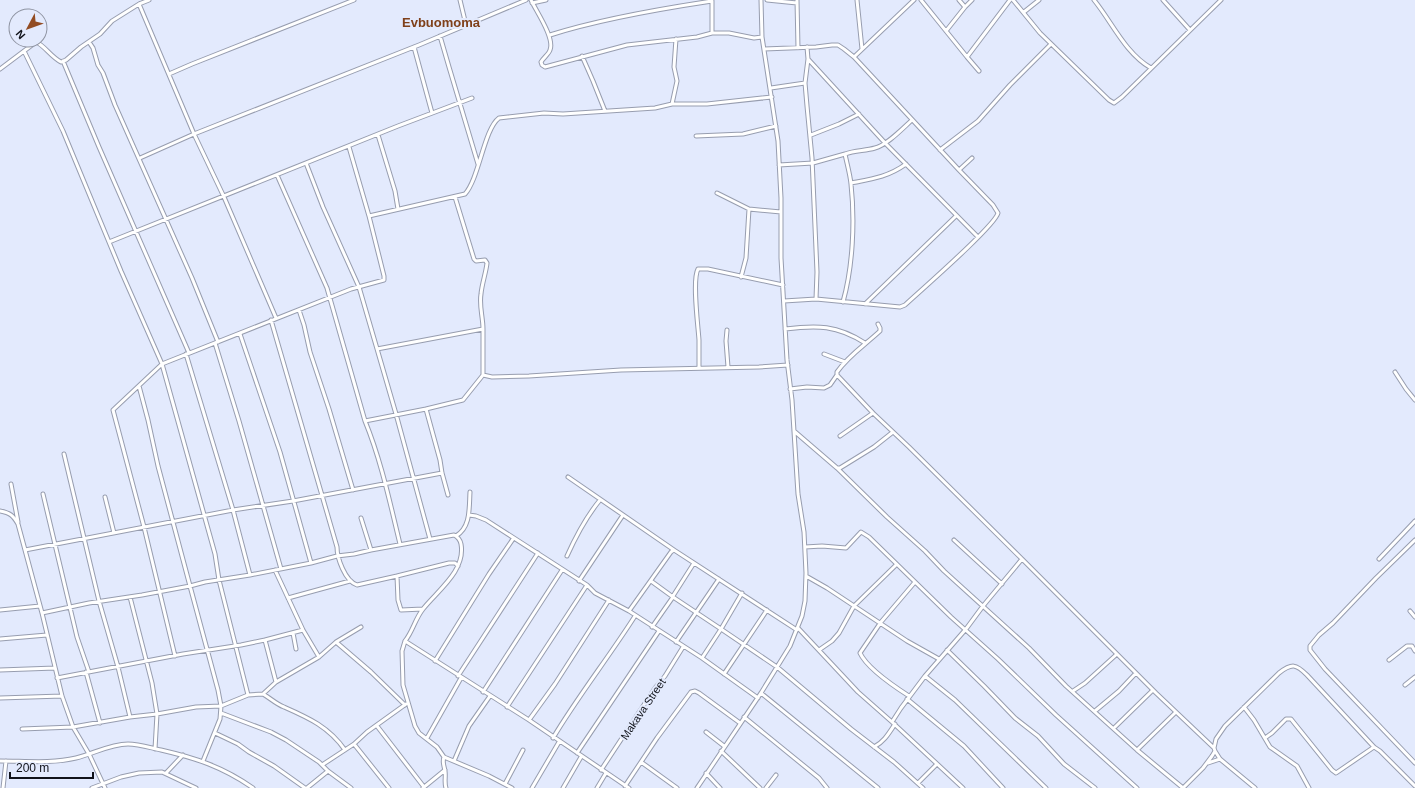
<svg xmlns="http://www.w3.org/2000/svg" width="1415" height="788" font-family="Arial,sans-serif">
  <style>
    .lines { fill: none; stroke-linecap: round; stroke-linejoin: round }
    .street-casing { stroke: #979daf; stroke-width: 5 }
    .street { stroke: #fff; stroke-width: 3 }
    .labels { text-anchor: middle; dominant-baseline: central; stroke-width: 4; stroke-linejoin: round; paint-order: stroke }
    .street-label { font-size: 11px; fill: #101219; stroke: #e3eafd }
    .quarter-label { font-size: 13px; font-weight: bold; fill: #7f401a; stroke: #e3eafd }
  </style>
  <rect width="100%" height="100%" fill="#e3eafd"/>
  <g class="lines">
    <defs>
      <path id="street" d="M460,0l6,25
        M531,0c5,11 24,38 19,50 -1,4 -7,8 -9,12l1,3 3,2 82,-22 70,-8 15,-4h17l25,5 8,-1
        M767,0l30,3
        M797,0l1,48
        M857,0l5,49
        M921,0l46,57 43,-57
        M1013,0l27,33 69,67 5,3 8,-6 99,-97
        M1094,0c18,22 31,53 57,68
        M1163,0l27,30
        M532,3l14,-3
        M139,4l10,-4
        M965,7l7,-7
        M1024,12l15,-12
        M946,31l19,-24 -6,-7
        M712,33v-32
        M550,35c50,-16 109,-26 162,-34
        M440,36l9,31 29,97
        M89,42l4,6 5,17 5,8 12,32 77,173 26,64
        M414,47l18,66
        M807,47l1,12 78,85 92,93
        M764,49l52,-2 16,-2h6l6,4 10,8 105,113 34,35 5,8c-3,13 -78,78 -93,92l-5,2 -84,-8 -32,2
        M24,51l39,80 58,140 41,93 53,190 4,26 29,115
        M582,56l11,25 12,30
        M854,57l60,-57
        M967,57l12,14
        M808,59l-3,24 2,23 5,52 5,114 -1,27
        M63,61l36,86 90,206
        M0,69l36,-27c8,3 15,15 25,20l5,-2 15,-13 19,-13 12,-13 27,-17 55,130 -54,24
        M169,74l23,-10 162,-64
        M771,88l34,-5
        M672,104l5,-23 -3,-14 2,-28
        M378,135l17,56 3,18
        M811,135l28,-11 20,-10
        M696,136l47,-2 33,-8
        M940,150l38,-29 32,-36 41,-41
        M845,154c10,-4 20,-3 30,-6 12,-3 27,-19 37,-28
        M306,163l17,44 36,80 37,127 34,125
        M779,165l34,-2 32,-9c2,10 5,20 6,30 4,37 2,82 -8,118
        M959,170l13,-12
        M277,175l50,113 38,133c16,39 25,82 35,123
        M851,183c21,-4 37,-6 55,-19
        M717,193l32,16 32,3
        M455,197l19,62 2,2 9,-1 2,3c-1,10 -5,20 -6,31 -2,12 2,23 2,35
        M369,216l96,-22c14,-15 19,-65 34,-76l45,-5 19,1 92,-6 17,-4h35l65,-7
        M109,242l289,-116 74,-28
        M741,277l5,-19 3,-49
        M865,304l91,-88
        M299,310l5,15 6,27 19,57 24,81
        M276,318l-52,-121 -30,-63 225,-89 107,-45
        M271,320l66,227c0,11 8,34 20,38l40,-9
        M878,324l2,4v3c-15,14 -31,24 -43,41v3l36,38 36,34 113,112 -39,47 -17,23 -41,47 -24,32 -9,14 71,66
        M785,329c32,-4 52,-4 80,14
        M727,330l-1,11 2,26
        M240,334l40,118 31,111
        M215,343l24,78 42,148
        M377,349l106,-20v46
        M186,354l47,156 17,65
        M824,354l21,8
        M699,368c0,-10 0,-19 0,-28 -1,-15 -7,-60 -1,-71h10l75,16
        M1395,372l11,17 9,11
        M790,389l17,-2 17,1 6,-3 7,-10
        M426,409l37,-9 20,-25 9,2 37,-1 92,-6 138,-3 29,-2
        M365,421l61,-12 14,51 2,13 6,22
        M794,431l43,37h3l34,-21 19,-15
        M840,436l33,-23
        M64,454l35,147 19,66 12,50
        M837,468l50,49 38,34 19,20 85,77 37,38 71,64 46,38 20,-20 9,-12 3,-5 -1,-3 2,-9 9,-13 54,-53c13,-10 17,-9 28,2l67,72 6,4 35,35
        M568,477l106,73
        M11,484l7,38
        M43,494l34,143 12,35
        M105,497l9,36
        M0,511c10,2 13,4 18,13l24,89 20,83 11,31 16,27 16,34
        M469,515l7,1 10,4 101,65 8,8 34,18 73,47 56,40
        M361,518l10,32
        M456,536c15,-9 13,-28 14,-44
        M954,540l48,44
        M1415,540l-39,38 -43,45 -14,12 -9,11v4l15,19 90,94
        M805,547l17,-1 24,2 15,-16 8,5 82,80 47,42 58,56 81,73
        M25,550l208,-40 60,-9 149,-28
        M567,556c9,-20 19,-39 33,-56
        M1022,559l134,134 58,55
        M1379,559l36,-38
        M275,570l28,60 16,27
        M806,576l21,12 80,53 32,18
        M579,581l44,-66
        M651,581l22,16 -21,30
        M673,596l21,-33
        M673,597l48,32 21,-36
        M288,598l62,-17
        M423,609l-22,1 -3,-10 -1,-24 52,-13h6l3,3
        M0,610l40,-4
        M629,611l42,-59 3,-2 123,80
        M1410,611l5,6
        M42,613l47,-10 53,-8 48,-9 -32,-120 -10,-46 -9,-34
        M798,628l60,64 34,30
        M293,633l3,16
        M0,639l47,-4
        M265,640l38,-10
        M405,641l-3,10 1,34 12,41 4,7 18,14 7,10c-2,5 0,8 1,14 1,6 -1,11 1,17
        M336,642l25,-15
        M676,642l43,-63
        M819,650l13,-9 7,-8 15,-27 42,-41
        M947,650l37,36 31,32 23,18 26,28 31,24
        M175,656l-31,-129 -31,-117 49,-46 189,-75 33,-9v-4l-15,-60 -20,-69
        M702,658l19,-29 56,38 74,62 43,33 29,26
        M1389,660l18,-14h5l3,5
        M435,661l54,-87 24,-35
        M0,670l55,-2
        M86,672l14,51
        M724,674l43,-64
        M458,676l80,-123
        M925,676l30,24 91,88
        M57,678l126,-24 58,-9 24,-5 11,42
        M1405,685l10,-8
        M1073,691l12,-8 32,-29
        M483,692l79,-122
        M761,693l117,95
        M263,694c7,4 13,10 21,13 25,11 45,20 61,43
        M909,696c-14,-9 -42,-28 -49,-43l21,-31 34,-40
        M0,698l62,-2
        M907,699l57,47 39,42
        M507,707l80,-122
        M1244,707l10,13 16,27 27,19 12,22
        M1095,711l24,-20 17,-18
        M221,713l50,19 15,8 33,22 9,9 23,17
        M744,717l75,61 8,10
        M529,720l26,-36 54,-84
        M377,726l47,61
        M1114,728l39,-38
        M22,729l51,-2 57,-10 27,-3 -5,-31 -22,-86
        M706,732l18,14
        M215,733l23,11 11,8 25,14 31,22
        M427,738l34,-60
        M553,738c25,-42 56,-81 82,-122
        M1265,738l7,-5 14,-14h5l41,51 4,3 38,-26
        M354,744l35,44
        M874,747c10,-5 15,-14 21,-23
        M155,749l2,-35 39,-7 25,-1 27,-11 15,-1 13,-12 43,-25 17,-15 35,30 34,33
        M1137,750l39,-38
        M721,751l39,37
        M1215,751l5,8 35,29
        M577,753l82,-122
        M444,757l45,19 23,12
        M0,761c25,0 51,3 76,-3 17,-4 34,-14 52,-14 11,0 23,4 33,6 35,8 62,17 92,38
        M203,761l17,-42 1,-13 -3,-16 -28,-104 15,-4 45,-7 61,-12 26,-7 17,-2 17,-4 83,-15c4,2 6,4 7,9 5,27 -24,47 -38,65 -8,10 -10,22 -18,32l124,79 100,68
        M454,761l15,-35 21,-30
        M641,762l36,26
        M1208,763l12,-4
        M322,765l32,-21 13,-12 39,-28
        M601,770l54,-82 10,-12 18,-29
        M166,773l17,-18
        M706,773l14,15
        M918,783l19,-19
        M505,784l18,-34
        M625,786l32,-48 34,-46 4,-1 4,2 41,30
        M3,788l3,-27
        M92,788l29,-11 18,-4 23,-1 34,16
        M307,788l21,-17
        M423,788l22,-18
        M532,788l27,-46
        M563,788l18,-31
        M597,788l9,-15
        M697,788l64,-95 29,-47 12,-30 3,-15 1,-28 -2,-41 -6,-38 -6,-94 -5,-40 -6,-102v-60l-3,-57 -16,-104 -1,-37
        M766,788l10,-13"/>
    </defs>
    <use href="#street" class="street-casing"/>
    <use href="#street" class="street"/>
  </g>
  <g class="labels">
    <g class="street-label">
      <text transform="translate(643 709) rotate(-56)">Makava Street</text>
    </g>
    <g class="quarter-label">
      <text x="441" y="22">Evbuomoma</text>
    </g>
  </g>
  <g transform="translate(28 28) rotate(229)"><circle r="19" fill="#e3eafd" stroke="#8f94a2"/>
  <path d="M0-3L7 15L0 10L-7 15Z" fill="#924c23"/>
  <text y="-6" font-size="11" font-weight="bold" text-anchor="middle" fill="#101219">N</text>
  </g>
  <path d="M10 772v6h83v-6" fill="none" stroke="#101219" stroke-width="2"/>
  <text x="16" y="772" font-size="12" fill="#101219" stroke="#e3eafd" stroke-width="3" paint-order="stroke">200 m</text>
</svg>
